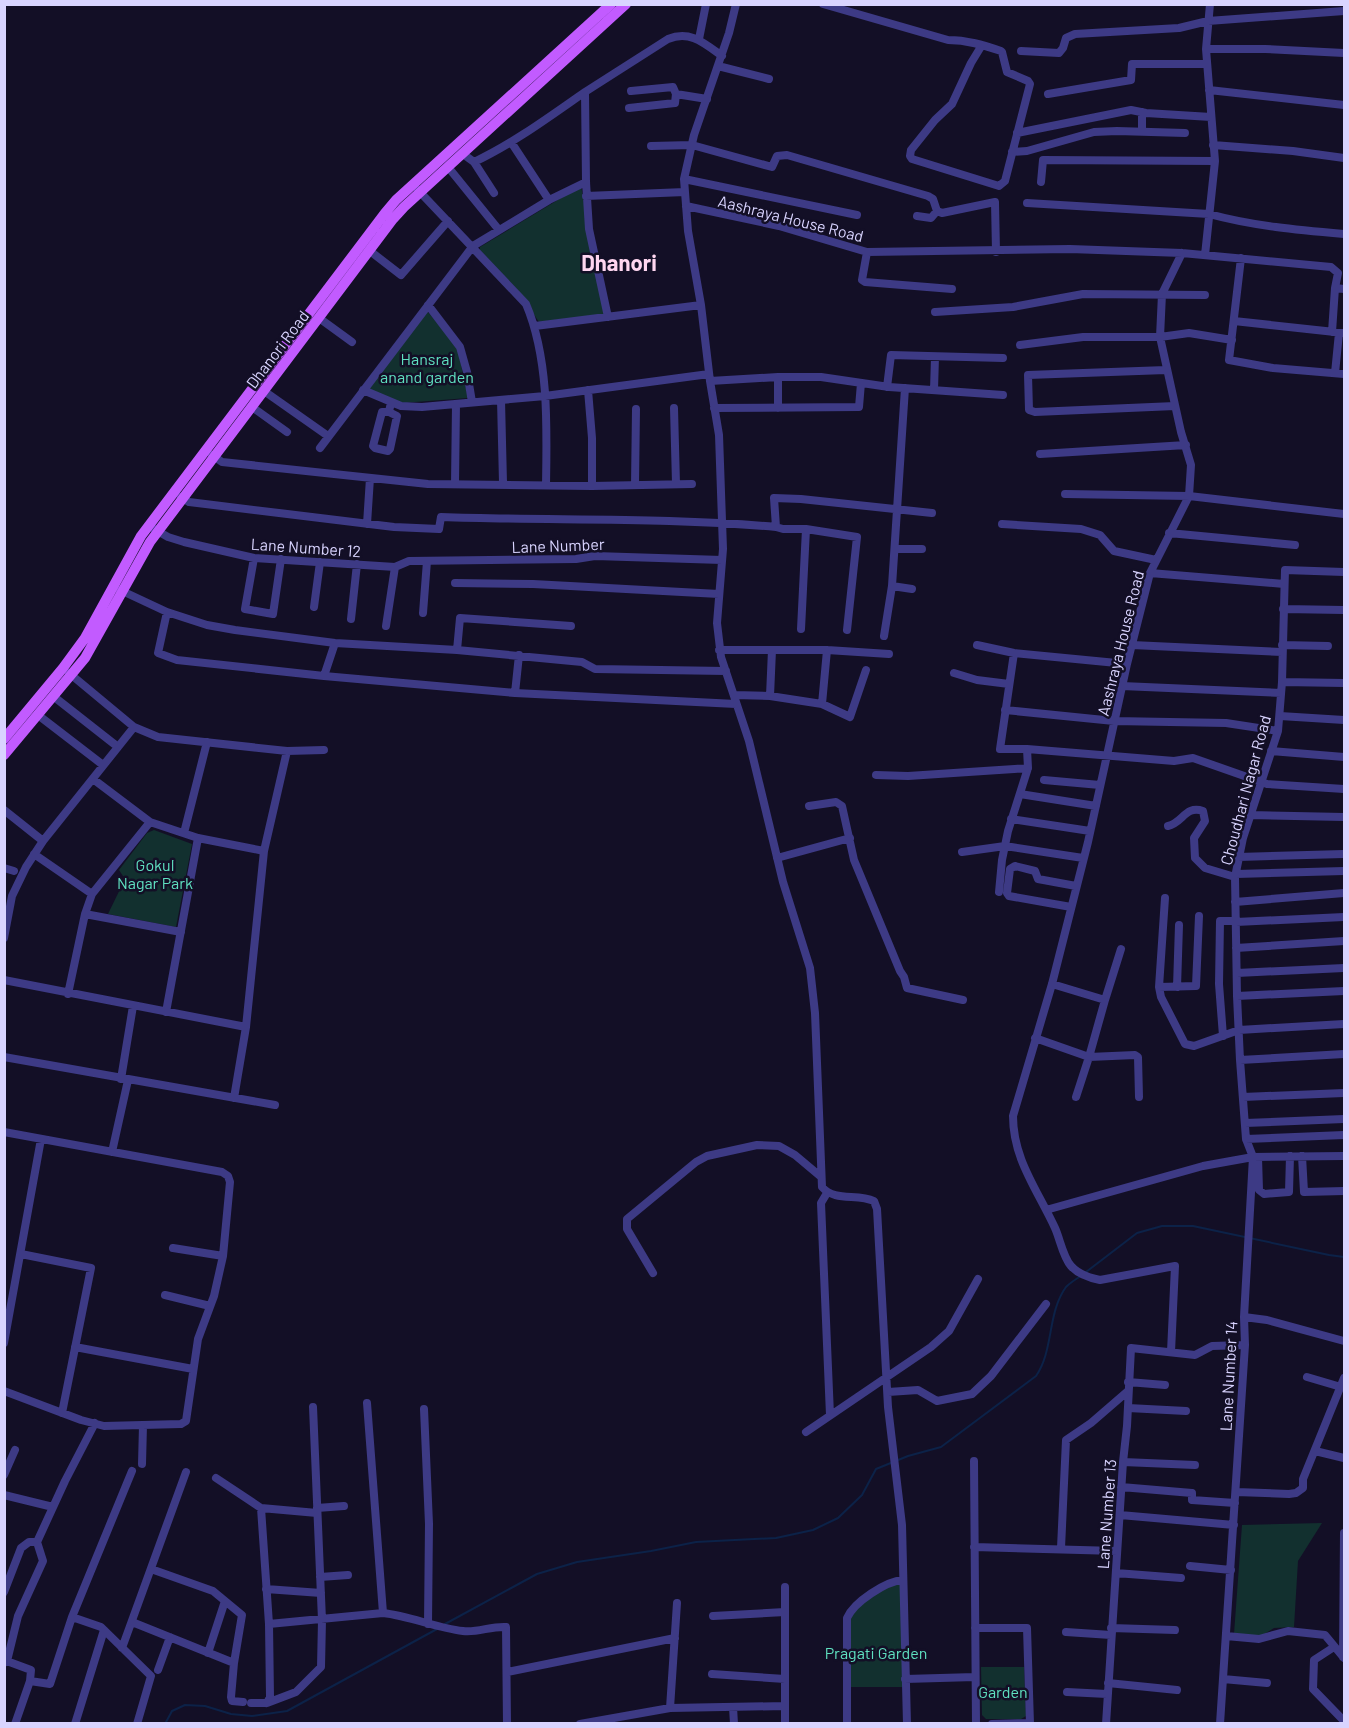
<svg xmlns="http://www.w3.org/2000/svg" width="1349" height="1728" font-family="Barlow,sans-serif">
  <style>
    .green { fill: #12302f }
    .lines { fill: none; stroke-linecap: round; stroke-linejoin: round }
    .stream { stroke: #0c2248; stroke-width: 2 }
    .minor { stroke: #3d3a85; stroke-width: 8 }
    .major { stroke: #c25bff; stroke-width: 10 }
    .labels { text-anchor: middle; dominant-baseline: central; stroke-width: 5; stroke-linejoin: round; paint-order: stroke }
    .street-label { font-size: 16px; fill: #d9d4ff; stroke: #130f26 }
    .park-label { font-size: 16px; fill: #5fe0c0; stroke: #130f26 }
    .district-label { font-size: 22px; font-weight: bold; fill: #ffd6f0; stroke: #130f26 }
  </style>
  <rect width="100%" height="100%" fill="#130f26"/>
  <path class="green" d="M581,186l23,128 -65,8 -23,-34 -36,-38v-3z
    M427,311l30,35 11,52 -66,5 -34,-14z
    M154,830l38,14 -16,83 -68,-13 17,-35 -6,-9 28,-37z
    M1322,1523l-24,38 -4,66 -20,1 -13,8 -27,-2 8,-109z
    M901,1581l2,106h-54l-1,-69c9,-17 35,-32 53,-37z
    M1024,1667l2,49 -5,3h-35l-4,-4 -1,-48z"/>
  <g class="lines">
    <path class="stream" d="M1086,1272l51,-39 25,-7h31l136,29 15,2
      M445,1624l92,-50 40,-12 74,-11 45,-9 80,-4 37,-8 25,-12 24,-23 14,-26 32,-13 33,-9 95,-71c18,-26 11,-63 30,-89 4,-4 10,-8 15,-11
      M165,1724l7,-13 13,-6 20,1 26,8 21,2 35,-5 150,-82"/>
    <path class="minor" d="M736,4l-7,29 -35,102 -10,44 4,52 13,74 9,76 9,54 4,114 -6,74 4,34 28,84 34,141 27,86 5,45 7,174c13,15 35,6 52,14l3,8 11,198 14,118 5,199
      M823,4l125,36c19,0 35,5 53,11l1,1 5,20 21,9 2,3 -25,97 -6,5 -87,-27 -2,-3 1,-6 24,-30 17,-16 19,-41 11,-18
      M699,39l7,-35
      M1206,49h59l79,4
      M1021,51l38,2 4,-5 3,-10 9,-4 104,-6 29,-7 136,-10
      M718,66l51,13
      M1209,90l135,15
      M631,91l42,-4 3,7
      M1048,94l83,-14 1,-16h75
      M629,108l46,-5 1,-9 31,5
      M1142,131v-19
      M1017,133l114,-23 15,3 65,4
      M511,142l38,58
      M1213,145l80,6 51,7
      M651,146l41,-1 80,22 5,-11 10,-1 141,41 5,3 4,12 5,2 53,-11 1,50
      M1012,152l15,-1 67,-19 23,-1 68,2
      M463,154l11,8c40,-19 75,-45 111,-70
      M474,162l20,31
      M448,167l51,63
      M684,179l173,36
      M1041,182l2,-22 172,1
      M418,190l108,114c23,54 21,123 20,181
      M586,196l99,-4
      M1027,203l182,11c44,12 89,16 135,20
      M686,206l93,20 88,26 203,-3 112,4 149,14 7,6 -3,15 9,1
      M917,216l14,2 6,-7
      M370,251l31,24 47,-54
      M867,252l-5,28 3,2 87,7
      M1205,255l10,-94 -9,-112 4,-45
      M1241,258l-12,102 44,8 71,6
      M428,305l32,42 7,25 5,30
      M935,312l78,-5 70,-13 122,1
      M608,317l-19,-88 -3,-47 -1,-90 83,-53c22,-9 36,4 54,17
      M319,318l33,24
      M1234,321l110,12
      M535,326l166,-21
      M1332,332l3,-44
      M1020,345l63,-8h77l29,-4 43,7
      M1166,370l-138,5 1,35 6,2 140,-6
      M1335,373l4,-40
      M710,381l68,-4h43l68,10 114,8
      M887,387l4,-32 112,3
      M363,390l38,16 21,1 123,-11 164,-22
      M588,390l4,48v48
      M934,390l1,-33
      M264,391l64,45
      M501,400l2,83
      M252,407l35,25
      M674,408l2,76
      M714,408l145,-1 2,-24
      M778,408v-31
      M389,412l8,4 -7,33 -2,2 -13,-3 -2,-2 9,-34h7l2,-10
      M320,448l153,-202 76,-46 37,-18
      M1040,454l146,-9
      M212,455l10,7 206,22 164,2 100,-2
      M455,484l1,-80
      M635,485l1,-76
      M1065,494l124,2 155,18
      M181,497l8,5 205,25 45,2 2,-12c111,4 224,0 335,10l7,2h23l51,8 -10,93
      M367,524l3,-46
      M1002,524l79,5 19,6 14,16 42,9
      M776,527l-2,-29 27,1 131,14
      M154,529l14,8 16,5 70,16 141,9 14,-6 167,-2 19,-3 127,4
      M1169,533l126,12
      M895,549h27
      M254,558l-9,51 28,5 8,-55
      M1150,573l134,11
      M455,583l78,1 186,10
      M892,586l20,3
      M120,590l47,22 -9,41 19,7 147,16 191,17 221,11
      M314,607l6,-45
      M1283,609l61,1
      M167,612l40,13 28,5 100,13 122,7 125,12 13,7 131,2
      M423,613l4,-52
      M351,619l6,-55
      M386,626l9,-59
      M801,629l5,-100
      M884,636l8,-50 13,-198
      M977,645l37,8 113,11
      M1132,645l150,7
      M1282,645l46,1
      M457,650l3,-32 111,8
      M719,650h108l62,4
      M1014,653l-14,96h27l147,12 19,-3 74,26 77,5
      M69,673l65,54 24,10 129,14 37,-1
      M954,673l23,7 32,4
      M324,676l11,-33
      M1282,682l62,1
      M1122,686l159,7
      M515,693l4,-38
      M734,695l36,1 52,8 28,13 16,-47
      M53,696l65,51
      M770,696l2,-46
      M822,704l5,-54
      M1005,710l109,11 112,2 52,8
      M38,715l65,50
      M1280,716l64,4
      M1271,751l73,6
      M876,775l32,1 120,-8
      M93,779l57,43 48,16 66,13
      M1044,780l56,5
      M1020,794l76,12
      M809,806l27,-4 6,4 12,54 46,111 4,6 3,11 56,12
      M4,810l39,31
      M1250,815l94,2
      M1011,819l79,12
      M1168,826c15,-3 17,-21 35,-15l2,10 -11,17 1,20 10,10 30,9
      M184,833l23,-91
      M962,852l43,-6 78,12
      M34,854l58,40
      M1238,857l106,-3
      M777,858l73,-20
      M4,868l10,3
      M1236,874l108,-3
      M999,892l3,-32 6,-29 20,-63 -1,-19
      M1165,898l-6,89 2,10 24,47 9,2 45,-16 105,-6
      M1235,902l109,-9
      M1071,907l-62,-11 -2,-3 3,-24 5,-3 20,5 3,8 38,7
      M85,914l96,18
      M1236,922l108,-5
      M4,938l8,-42 14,-29 17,-26 91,-114
      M1236,948l108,-7
      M1237,973l107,-5
      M4,980l242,47
      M1052,984l53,16 16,-51
      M1159,987l37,-1 3,-70
      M1177,987l2,-62
      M68,994l17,-80 7,-20 58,-72
      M1237,996l107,-5
      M166,1012l32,-174
      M1223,1036l-4,-52 1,-63h16
      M1035,1038l54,19 16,-57
      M4,1057l271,48
      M1240,1060l104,-6
      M121,1079l12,-73
      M1076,1097l13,-40 46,-2 3,2 1,40
      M1243,1097l101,-4
      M234,1098l12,-71 18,-176 23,-100
      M1245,1123l99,-4
      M4,1132l218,40 6,4 2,6 -7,74 -9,40 -16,43 -12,82 -5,3 -77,2 -23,-6 -77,-29
      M1246,1139l98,-4
      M112,1152l16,-72
      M1302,1156l2,36 40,-1
      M1258,1157l1,33 5,4 25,-2 1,-36
      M827,1193l-6,10 9,212
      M1046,1210l157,-44 50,-9 91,-1
      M173,1248l50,8
      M21,1254l70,14 -29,145
      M653,1273l-26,-44v-10l69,-57 11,-6 50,-11 22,1 16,9 25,21
      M165,1295l45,11
      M1244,1317l23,3 77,21
      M4,1343l37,-204
      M75,1347l118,22
      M1171,1352l4,-86 -75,14c-10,-2 -22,-6 -29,-14 -8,-9 -11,-27 -16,-38 -18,-39 -42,-69 -42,-112l39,-132 36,-142 39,-178 23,-91 39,-77 2,-31 -10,-33 -21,-95 2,-43 20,-41
      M1307,1377l34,10
      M1128,1382l37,3
      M888,1392l30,-2 19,11 35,-7 19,-18 55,-72
      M367,1403l16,210
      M1128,1408l58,3
      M424,1409l5,115 -1,100
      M806,1432l125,-85 18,-16 29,-52
      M1315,1451l29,7
      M974,1461l2,263
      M1123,1462l72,3
      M142,1464l1,-39
      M4,1475l11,-25
      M216,1478l45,30 56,5
      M1121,1487l71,6v7l43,3
      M1236,1492l53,2 7,-1 7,-5v-9l41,-101
      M4,1495l49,12
      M317,1508l27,-2
      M1120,1515l114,10
      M974,1547l143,4
      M1061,1548l5,-108 25,-17 37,-32
      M1190,1566l41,4
      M1116,1573l65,5
      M320,1577l28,-2
      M266,1589l55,4
      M4,1592l17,-44 8,-6h8
      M713,1616l72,-4
      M72,1617l29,10 50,49 -14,48
      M132,1622l102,41 8,-48 -29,-24 -62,-22
      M269,1624l114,-11c27,3 53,15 80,18 14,2 28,-5 43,-4l1,97
      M975,1628h52l3,96
      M1111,1628l64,2
      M1066,1632l45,3
      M1226,1636l33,3 29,-8 37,4 19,23
      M1334,1647l-20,13 -1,29 31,32v3
      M122,1648l64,-176
      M208,1653l17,-52
      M1343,1657l1,-124
      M4,1660l27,10 -1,11 -15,43
      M4,1663l3,-2 11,-45 25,-55 -6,-19 28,-61 30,-58
      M234,1663l-3,34 1,4 11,1
      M158,1670l12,-33
      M507,1672l168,-34
      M712,1674l73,5
      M905,1679l70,-2
      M1223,1679l44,4
      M30,1681l20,3 22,-67 60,-146
      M1108,1683l69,7
      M1067,1692l40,2
      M251,1703h16l3,-6 -1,-73 -8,-116
      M267,1703l29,-11 25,-25 1,-47 -9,-213
      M733,1707l1,17
      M670,1708l7,-105
      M75,1724l29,-94
      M580,1724l90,-16 115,-2
      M785,1724v-137
      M847,1724v-106c7,-16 39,-37 56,-38
      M992,1724l38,-1
      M1106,1724l17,-262 4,-36 4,-78 64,7 17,-9 33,-1
      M1220,1724l25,-379 -1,-28 9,-160 -7,-18 -6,-79 -3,-64 -2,-119 8,-39 35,-107 4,-49 3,-112 59,2"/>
    <path class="major" d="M4,739l59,-71 22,-30 56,-102 244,-323 11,-13 215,-196
      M4,755l81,-97 65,-116 243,-323 11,-12 222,-203"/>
  </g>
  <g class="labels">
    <g class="street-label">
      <text transform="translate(791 218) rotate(14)">Aashraya House Road</text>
      <text transform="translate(277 349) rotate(-53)">Dhanori Road</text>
      <text transform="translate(558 545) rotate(-2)">Lane Number</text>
      <text transform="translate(306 547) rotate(4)">Lane Number 12</text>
      <text transform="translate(1120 643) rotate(-76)">Aashraya House Road</text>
      <text transform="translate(1245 790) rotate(-75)">Choudhari Nagar Road</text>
      <text transform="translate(1228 1376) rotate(-87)">Lane Number 14</text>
      <text transform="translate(1106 1514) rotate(-86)">Lane Number 13</text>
    </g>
    <g class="park-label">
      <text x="427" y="358">Hansraj<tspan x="427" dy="18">anand garden</tspan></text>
      <text x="155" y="864">Gokul<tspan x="155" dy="18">Nagar Park</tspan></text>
      <text x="876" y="1652">Pragati Garden</text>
      <text x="1003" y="1691">Garden</text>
    </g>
    <g class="district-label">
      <text x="619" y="262">Dhanori</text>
    </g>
  </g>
  <rect width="1349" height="1728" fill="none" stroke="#d9d4ff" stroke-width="12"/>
</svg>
